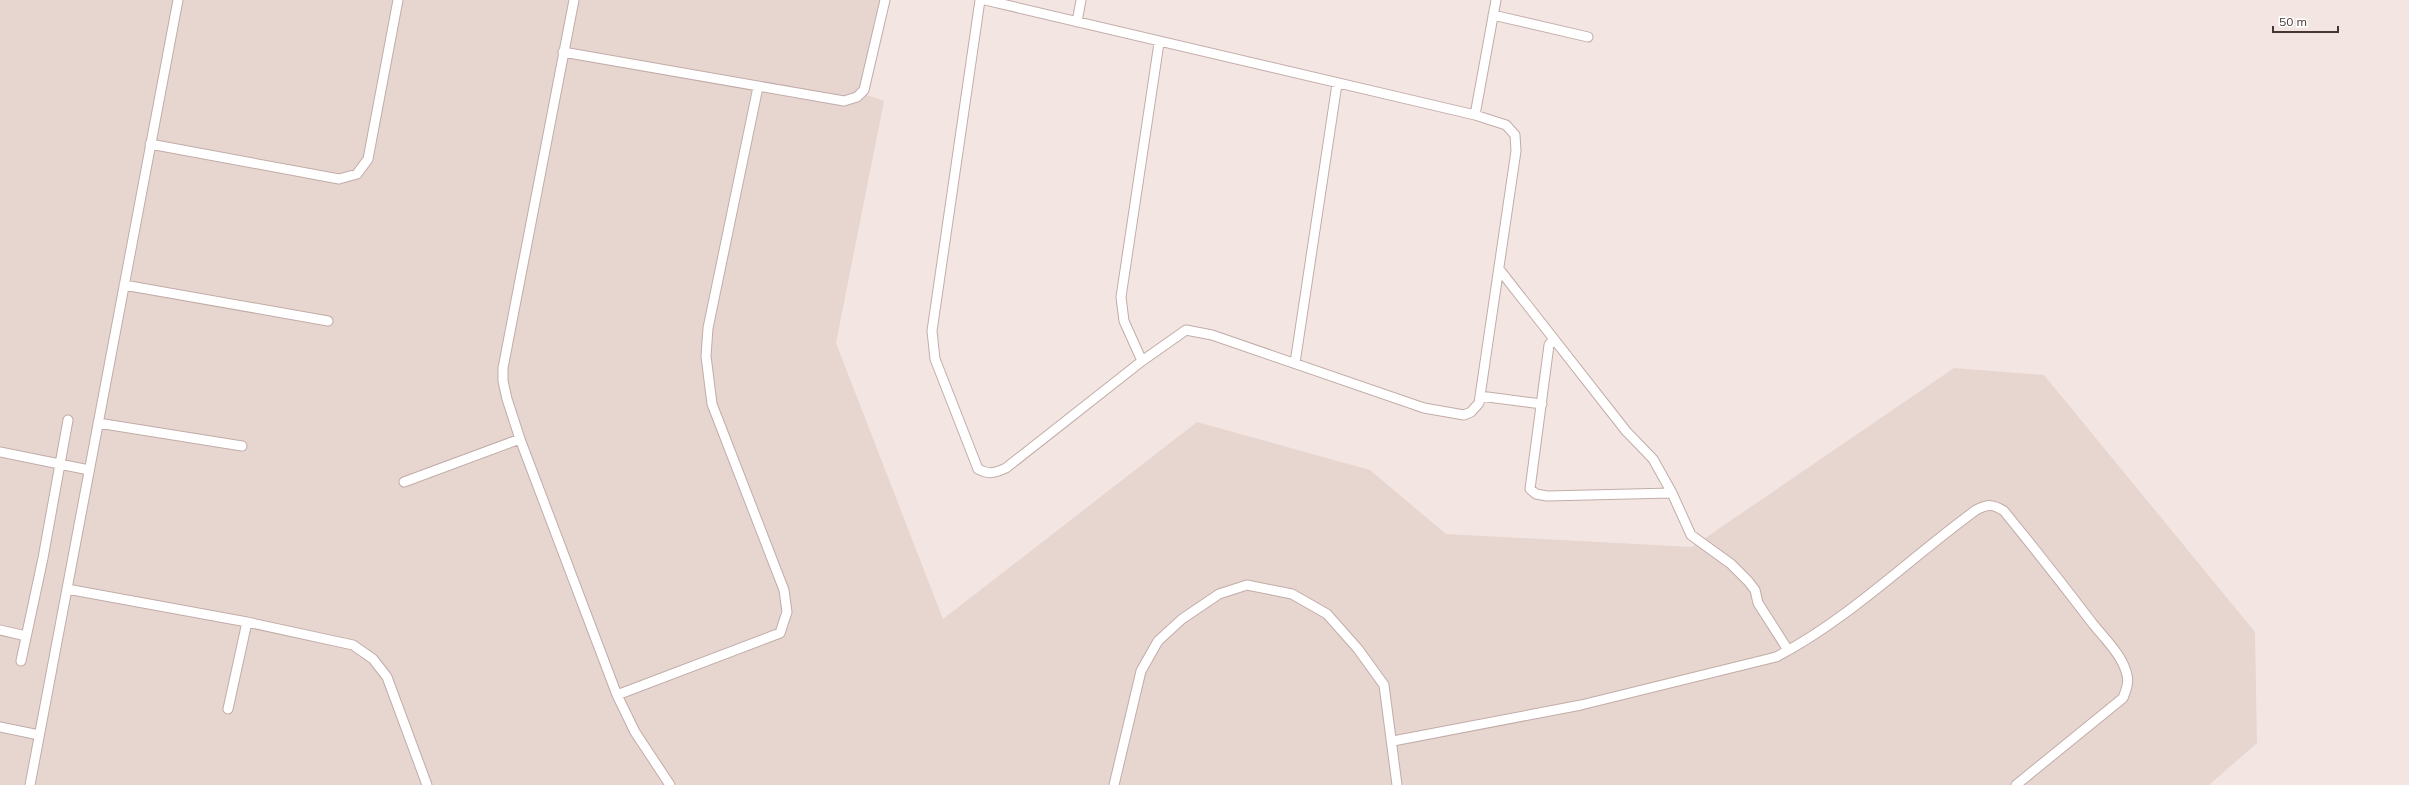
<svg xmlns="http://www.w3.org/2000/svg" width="2409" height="785" font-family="Mulish,sans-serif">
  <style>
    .residential { fill: #e7d5d0 }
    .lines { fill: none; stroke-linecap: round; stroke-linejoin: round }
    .minor-casing { stroke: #c2aca8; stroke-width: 11 }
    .minor { stroke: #fff; stroke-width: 9 }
  </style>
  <rect width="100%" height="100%" fill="#f3e6e2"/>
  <path class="residential" d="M0,0h886l-19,95 17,6 -48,242 107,276 254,-197 173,48 76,64 246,13 262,-179 90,7 211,257 2,111 -48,42h-2209z"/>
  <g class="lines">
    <defs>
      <path id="minor" d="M574,0l-71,368v13l4,18 13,40 97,256 18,37 35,53
        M980,0l-48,331 3,28 43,110c11,6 17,4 28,-1l136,-107 44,-31 26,5 212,73 40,7 7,-3 8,-9 37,-252 -1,-16 -9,-10 -31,-10 -490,-115
        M1493,15l95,22
        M1077,22l4,-22
        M563,52l281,49 13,-4 7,-7 21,-90
        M1475,115l21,-115
        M150,144l189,35 18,-5 11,-15 30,-159
        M1499,269l127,162 27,28 19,34
        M124,285l204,36
        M1554,339l-5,6 -19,144 6,5 11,2 125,-3 19,42 40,29 17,17 7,9 3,13 30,47
        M1142,361l-18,-40 -3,-24 38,-254
        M1295,363l42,-279
        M1480,396l62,8
        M98,423l144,23
        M0,452l89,18
        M404,482l116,-43
        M67,589l180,33 106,23 20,14 14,18 40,108
        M0,630l26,6
        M21,661l22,-103 25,-138
        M617,695l163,-62 7,-21 -3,-22 -72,-186 -6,-48 2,-28 50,-241
        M228,709l19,-87
        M0,727l39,8
        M1393,741l188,-36 195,-48c73,-38 134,-99 200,-147 12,-6 17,-6 28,1 30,37 60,75 89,113 12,15 30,32 34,51 2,8 -1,15 -4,23l-107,87
        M30,785l148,-785
        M1114,785l27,-114 17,-30 24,-22 37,-25 28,-9 45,9 35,20 31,35 26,36 13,100"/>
    </defs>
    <use href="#minor" class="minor-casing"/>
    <use href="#minor" class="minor"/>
  </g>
  <path d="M2273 26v6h65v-6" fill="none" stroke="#453533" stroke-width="2"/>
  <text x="2279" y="26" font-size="12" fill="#453533" stroke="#ffffff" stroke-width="3" paint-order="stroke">50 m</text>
</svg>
